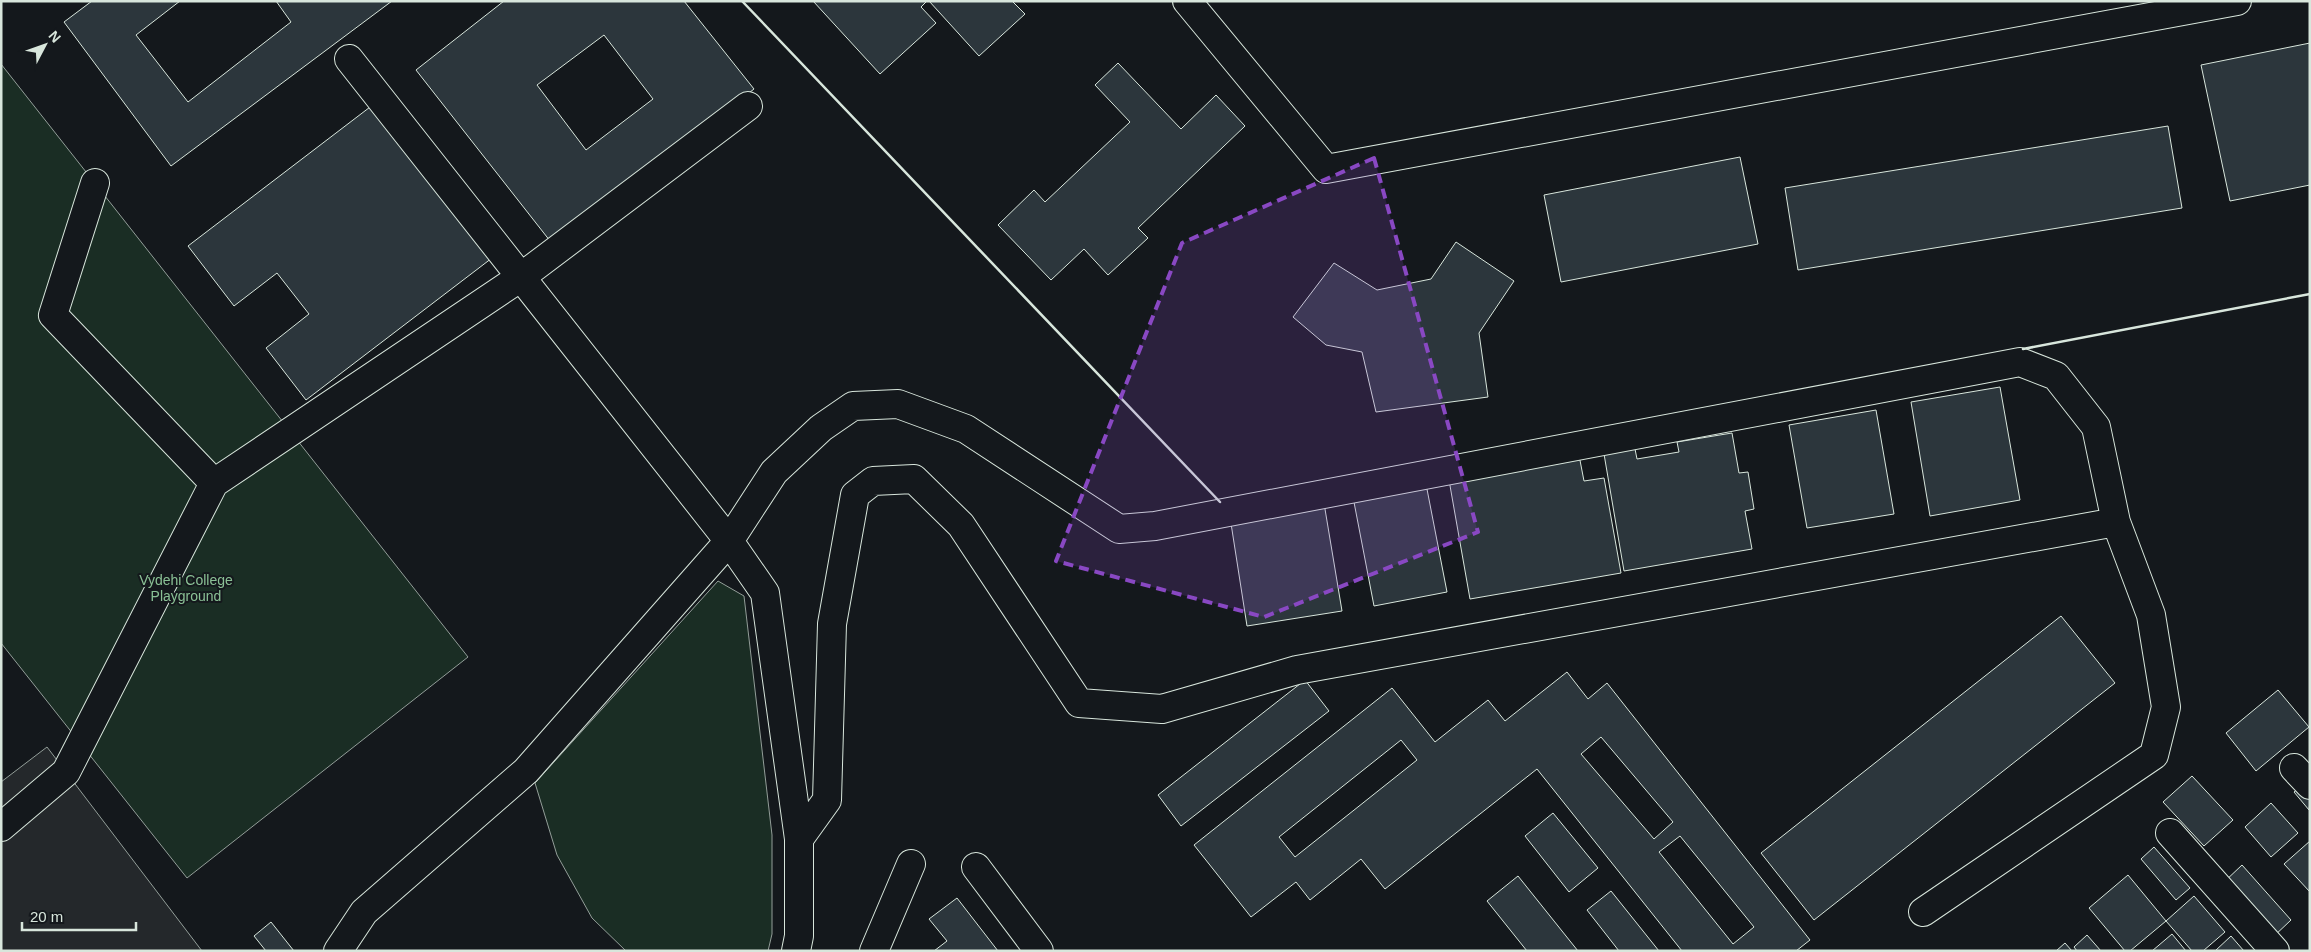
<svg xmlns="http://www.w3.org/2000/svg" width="2311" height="952" font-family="Helvetica,sans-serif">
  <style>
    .green { fill: #1a2d24; stroke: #939e99 }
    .parking { fill: #24282b; stroke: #939e99 }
    .building { fill: #2c363c; stroke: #d8e6dc; fill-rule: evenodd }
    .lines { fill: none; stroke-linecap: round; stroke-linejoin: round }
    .minor-casing { stroke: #d8e6dc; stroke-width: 30 }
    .minor { stroke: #14181c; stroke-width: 28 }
    .wall { stroke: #d8e6dc; stroke-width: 2.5 }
    .marked { fill: #8948c3; fill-opacity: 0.2; stroke: #8948c3; stroke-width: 4; stroke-dasharray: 10 6; stroke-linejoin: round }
    .labels { text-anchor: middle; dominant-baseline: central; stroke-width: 4; stroke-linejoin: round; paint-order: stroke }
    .park-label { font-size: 14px; fill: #8ac095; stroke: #14181c }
  </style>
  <rect width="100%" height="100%" fill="#14181c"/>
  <path class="green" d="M1,64l467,593 -281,221 -186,-235z
    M718,581l26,15 28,239v99l-4,17h-142l-34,-33 -35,-63 -22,-72z"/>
  <path class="parking" d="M47,747l155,204h-201v-169z"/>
  <path class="building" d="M92,1h88l-44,34 52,67 103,-80 -15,-21h116l-221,165 -107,-144z
    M504,1h180l70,88 -200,157 -138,-176zM604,35l49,64 -67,51 -49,-65z
    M813,1h114l-6,6 15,16 -56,51z
    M929,1h83l13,13 -46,42z
    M2310,43v142l-80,16 -29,-136z
    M1118,63l63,66 35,-34 29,31 -107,102 10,10 -40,37 -24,-26 -33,31 -53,-55 36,-35 11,12 85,-80 -35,-37z
    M374,104l118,154 -186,142 -40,-52 43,-34 -32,-41 -43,33 -46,-60z
    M2168,126l14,82 -384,62 -13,-82z
    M1740,157l18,87 -197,38 -17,-87z
    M1456,242l58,39 -35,52 9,64 -112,15 -14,-60 -36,-7 -33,-28 41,-54 43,27 54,-11z
    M2000,387l20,113 -90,16 -19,-114z
    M1876,410l18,104 -87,14 -18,-103z
    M1732,433l7,40 9,-1 6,37 -9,2 7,38 -128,22 -20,-117 31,-5 2,10 42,-7 -2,-10z
    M1578,450l6,31 20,-3 17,95 -151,26 -21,-119z
    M1426,484l21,108 -73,14 -21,-109z
    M1324,503l18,108 -95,15 -17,-109z
    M2061,616l54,67 -301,237 -53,-67z
    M1567,672l21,27 19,-16 203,257 -14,11h-114l-145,-182 -152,120 -24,-30 -51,41 -14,-18 -45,35 -57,-72 198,-157 43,54 53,-42 17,21zM1601,737l72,85 -19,17 -73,-85zM1401,740l16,20 -122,97 -16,-20zM1680,836l74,91 -21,17 -74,-92z
    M1305,680l24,31 -148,115 -23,-31z
    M2278,690l31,37 -53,44 -30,-38z
    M2192,776l41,44 -29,26 -41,-44z
    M2299,788l11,12 -1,10 -15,-18z
    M2271,803l27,30 -27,24 -26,-30z
    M1553,813l45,55 -29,24 -44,-56z
    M2310,841v51l-26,-28z
    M2154,847l36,41 -14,12 -35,-41z
    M2242,865l49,55 -19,18 -49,-55z
    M2128,875l38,46 -36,30h-5l-36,-43z
    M1518,876l60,75h-51l-40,-50z
    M1611,891l48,60h-40l-32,-41z
    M2194,896l31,36 -22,19h-11l-26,-30z
    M957,898l41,53h-64l13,-10 -18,-22z
    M271,922l23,29h-28l-12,-15z
    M2172,934l14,17h-34z
    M2087,935l14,16h-24l-3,-4z
    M2231,936l13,15h-29z
    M2065,943l7,8h-16z"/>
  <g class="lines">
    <defs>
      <path id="minor" d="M1187,1l139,168 911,-168
        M349,59l380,482 36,52 34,246
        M95,183l-42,132 161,168
        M2294,768l16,17
        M1,827l65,-55 148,-289 307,-206 227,-171
        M2170,833l105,118
        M976,867l63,84
        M338,951l26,-39 162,-141 203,-230 45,-69 47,-44 32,-22 45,-2 68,25 153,100 36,-3 865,-164 36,14 40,51 20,95 35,93 15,92 -12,48 -231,157
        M796,951l3,-15v-97l28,-39 5,-176 23,-129 18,-14 41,-2 47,46 118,178 83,6 135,-39 819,-148
        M874,951l37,-87"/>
    </defs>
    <use href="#minor" class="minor-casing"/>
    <use href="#minor" class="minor"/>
    <path class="wall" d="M742,1l478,501
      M2023,349l287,-55"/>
  </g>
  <path class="marked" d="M1374,158l104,374 -214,85 -208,-56 126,-318z"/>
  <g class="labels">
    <g class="park-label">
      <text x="186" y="580">Vydehi College<tspan x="186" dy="16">Playground</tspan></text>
    </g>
  </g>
  <rect width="2311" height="952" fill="none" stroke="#d8e6dc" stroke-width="5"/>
  <g transform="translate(45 45) rotate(49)" stroke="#14181c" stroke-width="4" paint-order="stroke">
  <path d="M0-4L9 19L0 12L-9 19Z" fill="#d8e6dc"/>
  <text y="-8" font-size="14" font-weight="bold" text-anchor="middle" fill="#d8e6dc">N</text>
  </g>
  <path d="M22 922v8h114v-8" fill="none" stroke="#d8e6dc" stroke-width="2.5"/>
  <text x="30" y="922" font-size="15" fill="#d8e6dc" stroke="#14181c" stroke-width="4" paint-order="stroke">20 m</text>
</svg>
